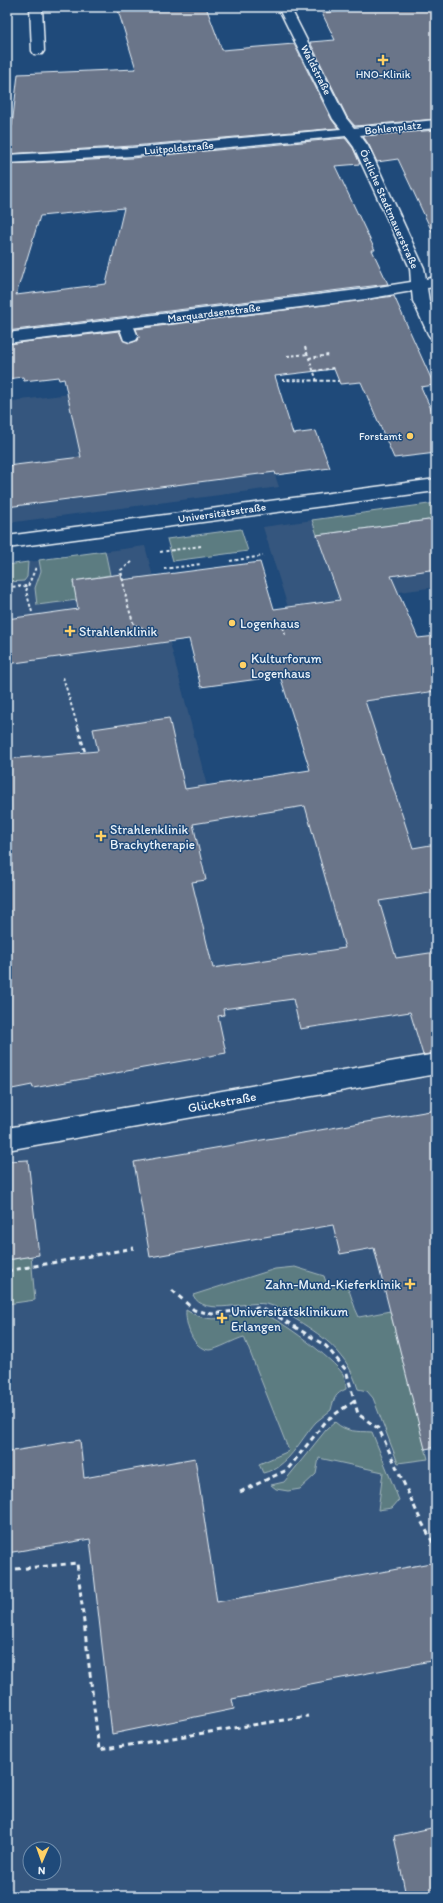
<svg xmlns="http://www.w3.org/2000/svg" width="443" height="1903" font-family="Itim,sans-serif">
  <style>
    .built { fill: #36577e; fill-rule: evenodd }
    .green { fill: #5c7c81; stroke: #a2b6bc }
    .building { fill: #6a7489; stroke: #e8f1f8; fill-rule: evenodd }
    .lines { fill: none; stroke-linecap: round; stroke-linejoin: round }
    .lane-casing { stroke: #e8f1f8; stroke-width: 3 }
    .street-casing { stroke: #e8f1f8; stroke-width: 3 }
    .path-far2 { stroke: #e8f1f8; stroke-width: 2; stroke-dasharray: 3 2.5; stroke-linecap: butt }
    .path-far1 { stroke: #e8f1f8; stroke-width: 2.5; stroke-dasharray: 4 3; stroke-linecap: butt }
    .path { stroke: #e8f1f8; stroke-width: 3; stroke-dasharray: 5 4; stroke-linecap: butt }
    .lane { fill: #1f4a7a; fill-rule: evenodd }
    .street { fill: #1f4a7a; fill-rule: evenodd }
    .poi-dot { fill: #ffd166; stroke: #1f4a7a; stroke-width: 1.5 }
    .labels { text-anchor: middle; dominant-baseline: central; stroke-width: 3; stroke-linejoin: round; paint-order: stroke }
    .far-street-label { font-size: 11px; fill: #e8f1f8; stroke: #1f4a7a }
    .far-poi-label { font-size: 11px; fill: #e8f1f8; stroke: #1f4a7a }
    .poi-label { font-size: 13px; fill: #e8f1f8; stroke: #1f4a7a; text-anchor: start }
    .street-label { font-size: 13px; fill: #e8f1f8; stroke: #1f4a7a }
  </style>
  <rect width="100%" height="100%" fill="#1f4a7a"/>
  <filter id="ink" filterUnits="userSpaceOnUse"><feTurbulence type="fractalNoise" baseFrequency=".025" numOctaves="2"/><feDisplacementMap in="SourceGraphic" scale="8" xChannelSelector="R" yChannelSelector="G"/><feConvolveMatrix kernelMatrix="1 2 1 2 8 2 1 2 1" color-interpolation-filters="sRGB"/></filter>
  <g filter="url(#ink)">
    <path class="built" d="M169,382l77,8 33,97 -272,36v-98l6,-24z
      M436,503v84l-148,20 -25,-80z
      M145,546l62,240 129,-20 -28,-89 128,-19v1238h-429v-1331zM30,1849h24v24h-24z"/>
    <path class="green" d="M436,503v16l-119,16 -5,-15z
      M241,529l7,22 -75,10 -6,-22z
      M105,551l5,24 -37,6 4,19 -40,5 -2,-17 6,-17 -2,-11z
      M28,562l-1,15 -3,4 -17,1v-17z
      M31,1256l4,44 -28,4v-44z
      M295,1267l29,9 4,12 18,-4c6,11 7,22 13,33l31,-6 38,148 -30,4 -25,-65 -6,-7 -9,-2c-11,-36 -31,-50 -61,-69 -8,-5 -17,-12 -27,-15 -21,-7 -66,14 -77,-10l82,-26z
      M186,1310c32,20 48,-1 77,4 16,4 71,46 80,60 2,4 3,10 3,15 -11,5 -12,9 -15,21 -5,4 -10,8 -15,12 -17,19 -27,45 -53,51l-4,-9 30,-13 -45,-114c-9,2 -27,13 -35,13 -17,-1 -24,-27 -23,-40z
      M335,1422c12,11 22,9 37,10l27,68 -7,8 -14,2 5,-38 -64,-14 -3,16 -16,15 -12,2 -12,-2 -5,-4 13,-3 42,-52z"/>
    <path class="building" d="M117,7h89l16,43 72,-6 38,76 6,8 -206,18 -125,8v-28h5l6,-52 118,-5z
      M387,7h49v112l-81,7 -8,-9 -37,-75 25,-2 -13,-27z
      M436,130v110l-38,-81 -21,3 -8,-17 -6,-9z
      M345,138l8,10 7,16 -25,2 40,84h-3l16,34 -381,47v-167l125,-6zM124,208l-18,76 -90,11 24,-79z
      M394,296l40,89 -13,2 15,33v33l-42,5 -33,-76 -21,2 -6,-15 -59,7 18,58 23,-3 14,37 -54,7 -1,-3 -268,35v-41l74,-9 -17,-78 -5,1 -1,-3 -34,4 -1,-4 -16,2v-35l112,-13 4,9 7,3 6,-2 3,-3 -3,-9z
      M436,519v50l-45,7 27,62 18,-2v55l-71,10 48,147 23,-4v48l-57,9 17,57 40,-6v101l-13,2 -13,-43 -110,17 -7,-30 -70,10 1,6 -6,1 8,37 -193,35 -1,-3 -25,5v-331l91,-8 -5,-22 76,-11 16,71 125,-19 -30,-94 -79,11 -12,-48 -182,25v-45l71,-10 -5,-28 48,-7 1,6 138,-18 14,47 66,-9 -23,-65zM305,806l40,142 -132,20 -21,-86 14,-2 -13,-56z
      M436,1110v337l-11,2 -51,-201 -34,6 -7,-29 -183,32 -16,-95z
      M28,1160l11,95 -32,5v-99z
      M80,1440l4,38 111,-20 22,144 219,-40v98l-204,39 2,10 -122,25 -22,-195 -83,14v-101z
      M436,1827v69h-30l-12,-60z"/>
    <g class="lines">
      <defs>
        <path id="lane" d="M30,7h12l2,44 -2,3h-8l-2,-3z
          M126,318l5,2 7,17 -2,3 -6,2 -6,-2 -6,-17 3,-3z"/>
        <path id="street" d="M278,7h12l56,111 8,10 82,-8v8l-76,7 8,11 56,122 2,11 10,-2v10l-9,1 2,13 7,16v22l-6,-2 -2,-3 -15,-33 -1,-10 -46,8 -359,44v-10l359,-44 45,-7 -1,-14 -56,-121 -8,-11 -214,20 -125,7v-8l125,-7 209,-19 -8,-10z
          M436,479v12l-429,57v-12z
          M436,1054v20l-429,76v-22z"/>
      </defs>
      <use href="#lane" class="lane-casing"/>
      <use href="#street" class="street-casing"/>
      <path class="path-far2" d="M305,347l12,34
        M287,356l21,-2
        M309,358l20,-3
        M314,371l20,-3
        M282,380l57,1
        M160,552l41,-6
        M230,561l33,-5
        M132,562l-11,8 6,33 7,22 14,5
        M164,569l37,-5
        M7,587l20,-1
        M32,612l-6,-21 10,-24
        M283,627l2,8
        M63,677l15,51"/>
      <path class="path-far1" d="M78,727l7,25"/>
      <path class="path" d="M7,1271l127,-23
        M172,1290l22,20 18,4 46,-6 14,5 54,33 20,24 12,44 21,15 42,92 15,27
        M240,1492l47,-22 40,-50 28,-20
        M7,1570l70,-7 22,187 209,-34"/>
      <use href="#lane" class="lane"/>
      <use href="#street" class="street"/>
    </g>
  </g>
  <g class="poi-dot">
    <path d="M381 54h4v4h4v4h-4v4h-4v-4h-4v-4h4z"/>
    <circle cx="410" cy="436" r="4"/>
    <circle cx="232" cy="623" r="4"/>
    <path d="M68 625h4v4h4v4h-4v4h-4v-4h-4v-4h4z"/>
    <circle cx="243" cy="665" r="4"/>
    <path d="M99 830h4v4h4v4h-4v4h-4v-4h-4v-4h4z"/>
    <path d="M408 1278h4v4h4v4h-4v4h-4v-4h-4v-4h4z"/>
    <path d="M220 1312h4v4h4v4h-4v4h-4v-4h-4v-4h4z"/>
  </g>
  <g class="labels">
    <g class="far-street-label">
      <text transform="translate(316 70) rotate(63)">Waldstraße</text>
      <text transform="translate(393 128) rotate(-6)">Bohlenplatz</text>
      <text transform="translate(179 148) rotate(-5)">Luitpoldstraße</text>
      <text transform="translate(389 209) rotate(66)">Östliche Stadtmauerstraße</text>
      <text transform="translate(214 313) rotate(-7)">Marquardsenstraße</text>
      <text transform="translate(222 513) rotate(-8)">Universitätsstraße</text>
    </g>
    <g class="far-poi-label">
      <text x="383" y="74">HNO-Klinik</text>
      <text x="402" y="436" text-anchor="end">Forstamt</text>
    </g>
    <g class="poi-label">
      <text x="240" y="623">Logenhaus</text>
      <text x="79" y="631">Strahlenklinik</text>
      <text x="251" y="658">Kulturforum<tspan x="251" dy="15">Logenhaus</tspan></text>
      <text x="110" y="829">Strahlenklinik<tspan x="110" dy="15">Brachytherapie</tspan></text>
      <text x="401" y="1284" text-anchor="end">Zahn-Mund-Kieferklinik</text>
      <text x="231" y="1311">Universitätsklinikum<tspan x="231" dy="15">Erlangen</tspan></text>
    </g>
    <g class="street-label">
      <text transform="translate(222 1102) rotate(-10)">Glückstraße</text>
    </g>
  </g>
  <rect width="443" height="1903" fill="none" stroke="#1f4a7a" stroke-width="24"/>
  <rect x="12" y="12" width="419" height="1879" fill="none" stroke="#e8f1f8" stroke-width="1.5" filter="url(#ink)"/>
  <g transform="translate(42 1861) rotate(182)"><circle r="19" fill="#1f4a7a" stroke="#6f8dac"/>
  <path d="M0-3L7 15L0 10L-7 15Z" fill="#ffd166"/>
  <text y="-6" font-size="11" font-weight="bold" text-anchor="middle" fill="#e8f1f8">N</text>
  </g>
</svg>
